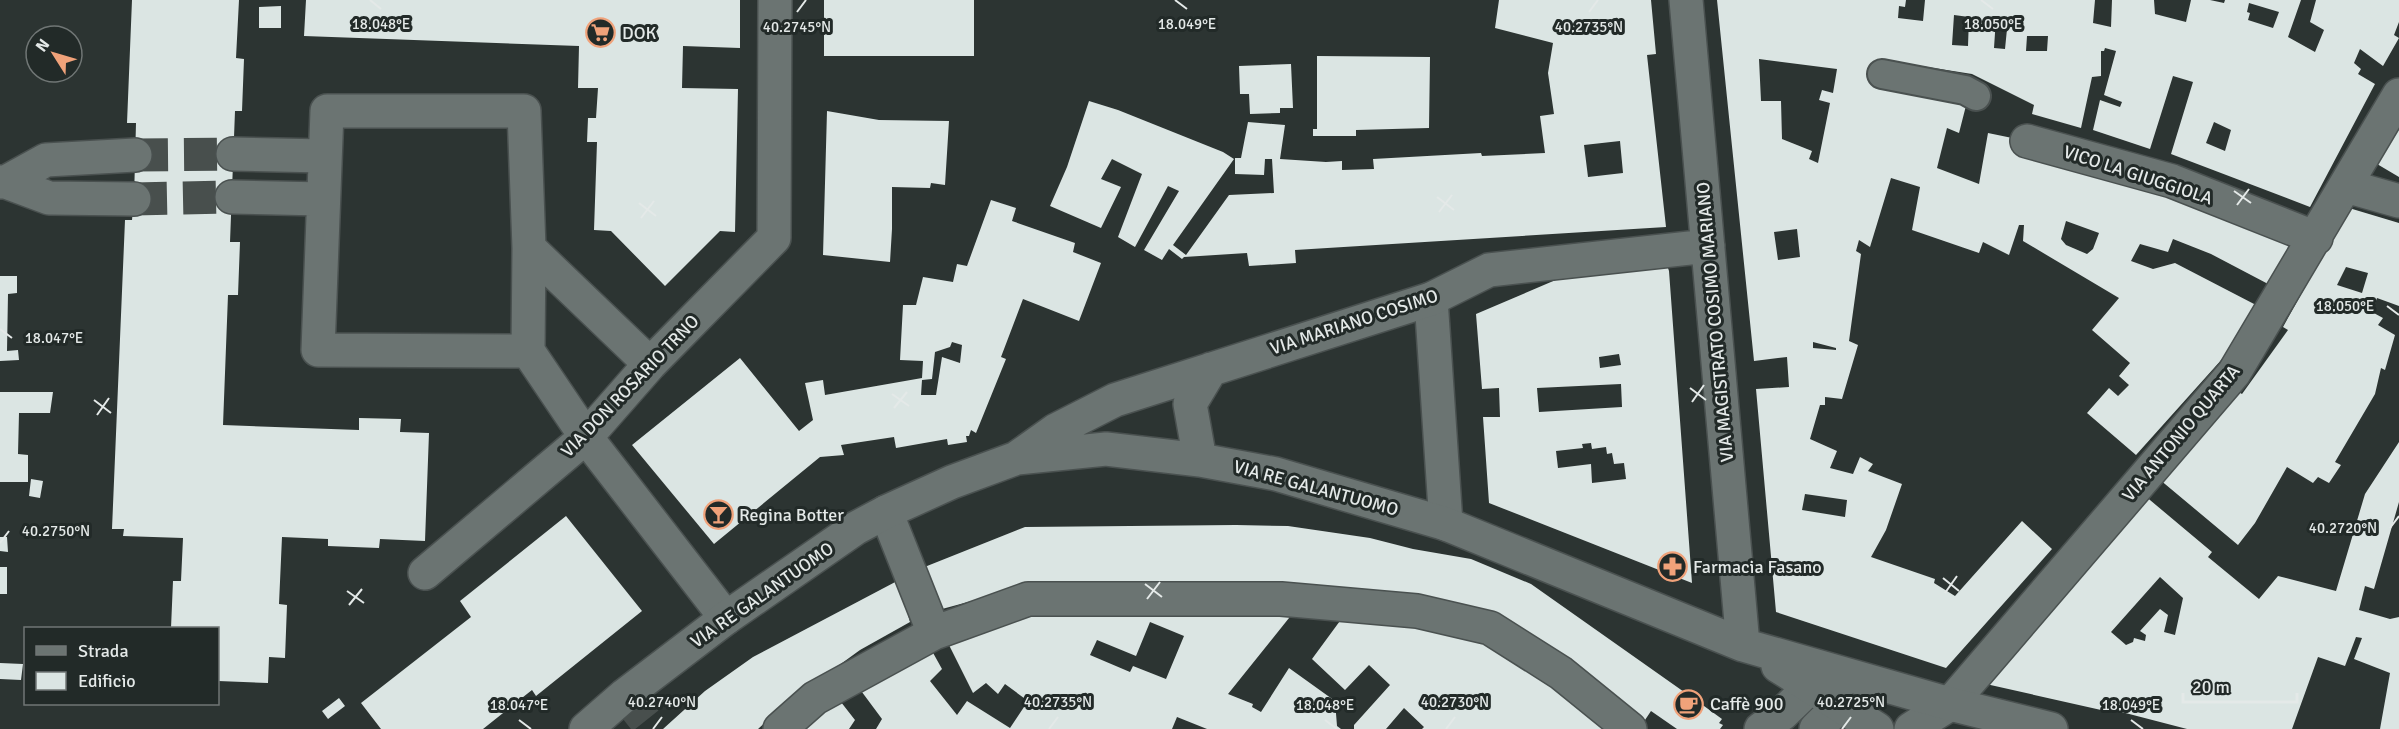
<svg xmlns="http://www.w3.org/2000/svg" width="2399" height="729" font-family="Signika,sans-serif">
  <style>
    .building { fill: #dbe5e3; fill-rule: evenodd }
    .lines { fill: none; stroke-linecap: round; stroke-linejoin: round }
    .minor-tunnel { stroke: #484f4d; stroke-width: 33; stroke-dasharray: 33 16; stroke-linecap: butt }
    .pedestrian-casing { stroke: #4a5150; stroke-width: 32 }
    .minor-casing { stroke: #4a5150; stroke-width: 36 }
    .tertiary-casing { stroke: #4a5150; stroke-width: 36 }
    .pedestrian { stroke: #6b7472; stroke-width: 28 }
    .minor { stroke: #6b7472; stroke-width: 33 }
    .tertiary { stroke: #6b7472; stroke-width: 33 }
    .ticks { fill: none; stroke: #e4e9e8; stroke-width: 2 }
    .labels { text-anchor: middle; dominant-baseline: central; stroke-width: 6; stroke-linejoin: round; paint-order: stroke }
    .poi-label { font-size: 18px; fill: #e4e9e8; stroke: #222a28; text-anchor: start }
    .street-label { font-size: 18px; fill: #e4e9e8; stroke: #222a28 }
    .ticks-label { font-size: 15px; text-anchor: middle; fill: #e4e9e8; stroke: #222a28; stroke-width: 6; stroke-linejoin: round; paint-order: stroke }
  </style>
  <rect width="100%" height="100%" fill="#2c3432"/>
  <path class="building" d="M132,0h107l-3,58 8,1 -2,52h-7l-5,131h10l-2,53h-10l-5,130 136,5v-12l42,1 -1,13 29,1 -4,108 -45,-2 -1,9 -51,-2v-7l-46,-2 -3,67 8,1 -2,53 -16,-1 -1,26 -50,-2v-53h-47l2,-47h8l2,-43 -60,-2 1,-7h-12l13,-309h7l2,-21 2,-76h-9z
    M306,0h434v48l-57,-2 -1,42 56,1 -3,143 -15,-1 -55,55 -54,-55 -17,-1 3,-88h-10l1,-24h8l2,-30h-20l1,-42 -275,-10z
    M824,0h150v56h-150z
    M1499,0h152l5,54 -9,1 19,172 -371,23 1,13 -47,3 -2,-13 -63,4 -2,2 -13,-10 -7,11 -18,-10 35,-59 -11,-5 -33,61 -17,-10 24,-63 -30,-15 -11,20 20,8 -20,41 -51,-22 17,-39 22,-66 29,9 105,42 11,7 -61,86 13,10 43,-60 45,-2 -2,-34h-7l-1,16 -29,-1v-16h6l7,-36 37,3 -5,34 46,3 16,-1v9l32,-1 -1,-10 108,-6 1,3 63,-3 -5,-37 14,-2 -6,-41 5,-30 -58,-15zM1620,141l3,32 -35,4 -4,-32z
    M1717,0h189l-1,7 -6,-1 -1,12 25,3 2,-21h170l-2,23 18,4 1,-27h42l1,14 31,8 5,-22h19l14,3 1,-3h76l-13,37 27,15 9,-22 -14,-8 6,-22h83v22l-5,13 5,3 -16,28 -23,-17 -6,14 7,6 -3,5 17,10 -65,123 -139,-53 22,-72 -20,-6 -23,73 -57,-19 7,-30 20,7 2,-5 -18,-7 12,-44 -11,-3 -1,3h-3v25l-9,1 -11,51 -49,-14 2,-9 -62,-31 -89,-14 -2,10 89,20 -11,43 -12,-5 -10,40 42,16 9,-51 48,10 258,94 -24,48 -59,-31 -38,-15 -5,13 -28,-8 -9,17 22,8 22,-6 81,42 -33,53 -87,97 -49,-42 22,-25 9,8 11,-11 -10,-9 11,-13 -38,-33 27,-32 -96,-57 1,-16h-5l-10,30 -26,-13 -4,11 -67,-23 8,-43 -29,-9 -21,69 -11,-7 -3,11 5,3 -12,87 9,4 -16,54 -17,-2v8h-5l-10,34 27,12 -7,17 23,6 7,-17 13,7 -5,7 34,13 -16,46 -15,27 64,22 -1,4 21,13 67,-75 30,28 -106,119 -170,-56 -20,-223 33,-2 -2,-30 -33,4zM2249,3l30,9 -6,16 -25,-8 2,-7 -3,-1zM1954,15l15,2 -1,29 -16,-1zM1996,18l12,1 -3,30 -11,-1zM2027,36h21l-1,15h-21zM1759,59l78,10 -4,24 -11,-3 -3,10 11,3 -12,60 -9,-4 3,-8 -30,-12 -1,-38h-20zM2214,122l17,8 -6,21 -19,-8zM2066,221l33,12 -6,16 -6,5 -21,-9 -5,-6zM1797,229l3,28 -22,3 -4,-28zM1813,342l23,6v2l-23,-2zM1805,494l42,6 -2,17 -43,-7z
    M281,6v22h-22v-21z
    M1317,56l113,1 -1,71 -73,2v6h-43v-7h4z
    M1291,64l2,44h-13v5l-30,1 -1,-20h-9l-1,-28z
    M827,111l52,9 70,1 -4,64 -14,-2 -1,5 -38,-1v42l-2,33 -67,-7z
    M2399,123v54l-22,-13z
    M991,200l25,8 -4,13 63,22 -2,9 28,11 -22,58 -56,-22 -22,58 5,2 -30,74 -5,-3 -2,6h-3l1,6 -19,3 -1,-6 -51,9 -2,-11 -53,8 3,10 -24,2 -106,87 -82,-99 108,-87 59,73 14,-11 -8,-37 18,-3 2,15 97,-17 1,-17 -23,-1 3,-55h13l7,-28 30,5 4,-18 10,2zM952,342l10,3 -2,18 -18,-6 -6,38h-15l1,-15 10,-1 3,-27 15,-5z
    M2349,208l50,15v83l-22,-8 -5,14 11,6 -5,7 17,10 -10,35 -4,-2 -6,26 -40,68 6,3 -12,18 -11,-6 -5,6 -26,-16 -32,56 -17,22 -79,-66 76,-89 7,4 46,-64 -5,-3zM2346,267l22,6 -6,20 -25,-8z
    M1667,265l2,6 23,312 -203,-80 -6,-86h17l-1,-29 -17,1 -6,-75 103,-44zM1619,354l2,11 -21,3 -1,-11zM1621,384l1,23 -83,5 -2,-24zM1591,443l1,6 14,-2 1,7 5,-1 2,11 10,-1 2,16 -34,4 -1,-19 -33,4 -2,-17 27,-3 -1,-4z
    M0,276h17v17l-9,1 -1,57 11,-1 1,10 -19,1z
    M0,392h53l-3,21h-31l-1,41 10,1v27h-28z
    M2399,442v60l-25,87 -9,-3 -6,24 31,9 9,-2v112h-19l10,-56 -36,-14 8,-21 -6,-1 -11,29 -27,-9 -26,72h-105l-77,-20v3l-124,-28 158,-189 68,57 -4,5 51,42 19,-23 58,15 29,-97zM2160,577l23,21 -8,37 -11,-3 4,-17 -8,-6 -20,22 6,4 -1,6 -11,-3 -1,4 -7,3 -15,-13z
    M31,479l12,2 -3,17 -11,-2z
    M566,516l76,95 -106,85 -4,-6 -49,39h-102l-20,-26 110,-86 -11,-16z
    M1236,525l52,1 82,12 43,11 58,10 60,25 173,122 18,13 -3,4 4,2 -3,4h-43l-26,-18 -8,12 -137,-96 -275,-41 -1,-4h-29l-6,5 -164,-2 -89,24 -25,-39 108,-43z
    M0,537h7l1,15 -8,-1z
    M0,567h7v27h-7z
    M899,580l11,42 -50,28 -73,53 -29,26h-95l42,-38 48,-34z
    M1033,605l260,8 -65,81 25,10 -1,3 9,5 28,-44 46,33 2,25 4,3h-134l-30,-12 -5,12h-296l6,-10 -26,-35 71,-42 15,27 -12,12 27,34 10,-14 43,27 18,-27 -23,-17 -7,10 -12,-11 -13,10 -28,-56zM1150,622l34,14 -18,43 -33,-13 -3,6 -40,-17 7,-15 39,16z
    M1348,610l149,33 119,86h-194l2,-2 -20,-19 -18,21h-32v-4l36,-40 -21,-20 -24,25 -33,-31z
    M0,663l23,1 -2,16 -21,-1z
    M837,697l18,23 -6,9h-55z
    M339,698l6,8 -17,13 -6,-8z"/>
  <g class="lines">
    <path class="minor-tunnel" d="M135,155l98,-1
      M134,199l98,-2
      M625,695l27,34"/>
    <defs>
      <path id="pedestrian" d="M1882,74l83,16 11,6"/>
      <path id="minor" d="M327,111h197l5,137 -1,103 -210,-1z
        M2027,141l145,40 144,57
        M233,154l91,2
        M0,182h6l43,16 85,1
        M6,182l40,-22 89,-5
        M2346,186l53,15
        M232,197l91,2
        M529,248l121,116
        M1431,299l15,225
        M528,351l58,86 140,181
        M886,512l48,121
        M425,573l161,-136 64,-73 124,-126 1,-238
        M780,729l35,-31 119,-65 94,-34h253l136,12 73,17 71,45 69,56
        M1761,729l21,-15 28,-27 28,-10
        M1816,729l24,-24
        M1911,729l39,-25 284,-331 165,-278"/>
      <path id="tertiary" d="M1686,0l57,645
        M1018,457l38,-27 59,-30 316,-101 58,-29 219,-24
        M1200,460l-10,-56 21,-35
        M1778,666l99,63
        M586,729l39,-34 101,-77 130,-90 30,-16 66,-30 65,-24 89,-9 94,11 76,14 170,50 297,121 207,59 101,25"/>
    </defs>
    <use href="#pedestrian" class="pedestrian-casing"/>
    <use href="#minor" class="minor-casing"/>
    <use href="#tertiary" class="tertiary-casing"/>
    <use href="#pedestrian" class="pedestrian"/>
    <use href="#minor" class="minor"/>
    <use href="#tertiary" class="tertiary"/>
  </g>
  <path class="ticks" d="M370,0l11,9M1175,0l12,9M1981,0l12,9M797,12l9,-12M1589,12l9,-12M2234,191l17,12M1437,197l17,13M639,203l17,13M2237,205l12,-16M1439,212l13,-17M641,218l13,-17M2387,306l12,9M0,329l12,9M1690,388l16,12M892,394l17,12M94,400l17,13M1692,402l12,-17M894,408l13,-16M97,415l12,-17M2390,528l9,-12M0,543l9,-12M1943,578l16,13M1145,584l17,13M347,591l17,12M1945,593l12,-17M1147,599l13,-17M349,605l13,-16M519,720l12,9M1325,720l12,9M2131,720l12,9M653,729l9,-12M1049,729l9,-12M1446,729l9,-12M1842,729l9,-12"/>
  <defs>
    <symbol id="supermarket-ring" viewBox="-11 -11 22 22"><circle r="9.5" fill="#222a28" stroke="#f0a27a" stroke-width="1.5"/><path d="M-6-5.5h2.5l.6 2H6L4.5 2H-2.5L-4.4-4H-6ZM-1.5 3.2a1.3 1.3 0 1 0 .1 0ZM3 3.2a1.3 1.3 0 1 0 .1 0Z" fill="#f0a27a"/></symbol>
    <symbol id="bar-ring" viewBox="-11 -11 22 22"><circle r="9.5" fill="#222a28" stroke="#f0a27a" stroke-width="1.5"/><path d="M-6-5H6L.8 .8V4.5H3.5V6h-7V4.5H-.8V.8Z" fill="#f0a27a"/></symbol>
    <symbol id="pharmacy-ring" viewBox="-11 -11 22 22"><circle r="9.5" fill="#222a28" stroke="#f0a27a" stroke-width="1.5"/><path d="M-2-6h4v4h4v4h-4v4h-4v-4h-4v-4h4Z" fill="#f0a27a"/></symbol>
    <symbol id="cafe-ring" viewBox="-11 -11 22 22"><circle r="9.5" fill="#222a28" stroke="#f0a27a" stroke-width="1.5"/><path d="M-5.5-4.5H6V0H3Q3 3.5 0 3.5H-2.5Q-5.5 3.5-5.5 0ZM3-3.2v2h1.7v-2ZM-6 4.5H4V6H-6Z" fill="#f0a27a"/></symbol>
  </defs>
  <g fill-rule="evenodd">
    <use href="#supermarket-ring" x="584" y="16" width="33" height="33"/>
    <use href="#bar-ring" x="702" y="498" width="33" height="33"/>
    <use href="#pharmacy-ring" x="1656" y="550" width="33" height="33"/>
    <use href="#cafe-ring" x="1672" y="688" width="33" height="33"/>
  </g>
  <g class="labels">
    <g class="poi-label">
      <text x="622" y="33">DOK</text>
      <text x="739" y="515">Regina Botter</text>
      <text x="1693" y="567">Farmacia Fasano</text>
      <text x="1710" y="704">Caffè 900</text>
    </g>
    <g class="street-label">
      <text transform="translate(2138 175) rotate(18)">VICO LA GIUGGIOLA</text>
      <text transform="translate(1354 322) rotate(-18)">VIA MARIANO COSIMO</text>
      <text transform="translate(1715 322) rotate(-95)">VIA MAGISTRATO COSIMO MARIANO</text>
      <text transform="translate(630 386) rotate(-46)">VIA DON ROSARIO TRNO</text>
      <text transform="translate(2181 433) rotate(-50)">VIA ANTONIO QUARTA</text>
      <text transform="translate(1316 488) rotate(15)">VIA RE GALANTUOMO</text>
      <text transform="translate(762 595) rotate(-35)">VIA RE GALANTUOMO</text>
    </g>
  </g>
  <g class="ticks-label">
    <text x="381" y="29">18.048°E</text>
    <text x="1187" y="29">18.049°E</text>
    <text x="1993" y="29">18.050°E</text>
    <text x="797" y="32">40.2745°N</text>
    <text x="1589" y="32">40.2735°N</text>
    <text x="2345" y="311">18.050°E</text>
    <text x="54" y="343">18.047°E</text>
    <text x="2343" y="533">40.2720°N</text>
    <text x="56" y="536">40.2750°N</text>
    <text x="662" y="707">40.2740°N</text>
    <text x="1058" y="707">40.2735°N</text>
    <text x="1455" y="707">40.2730°N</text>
    <text x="1851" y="707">40.2725°N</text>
    <text x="519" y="710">18.047°E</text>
    <text x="1325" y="710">18.048°E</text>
    <text x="2131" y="710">18.049°E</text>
  </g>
  <rect x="24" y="627" width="195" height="78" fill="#222a28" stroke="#707675" stroke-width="1.5"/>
  <rect x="36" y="646" width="30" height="9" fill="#6b7472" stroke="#707675" stroke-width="1.5"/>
  <text x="78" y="657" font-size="18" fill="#e4e9e8">Strada</text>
  <rect x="36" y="672" width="30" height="18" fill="#dbe5e3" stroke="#707675" stroke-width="1.5"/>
  <text x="78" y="687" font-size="18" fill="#e4e9e8">Edificio</text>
  <g transform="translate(54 54) rotate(307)"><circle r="28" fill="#222a28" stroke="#707675" stroke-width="1.5"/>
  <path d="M0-4.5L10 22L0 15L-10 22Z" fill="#f0a27a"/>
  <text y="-9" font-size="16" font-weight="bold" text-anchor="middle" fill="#e4e9e8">N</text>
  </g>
  <path d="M2183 693v9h114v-9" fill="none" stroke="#e4e9e8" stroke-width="3"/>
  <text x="2192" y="693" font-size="18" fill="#e4e9e8" stroke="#222a28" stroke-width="4.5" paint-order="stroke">20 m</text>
</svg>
